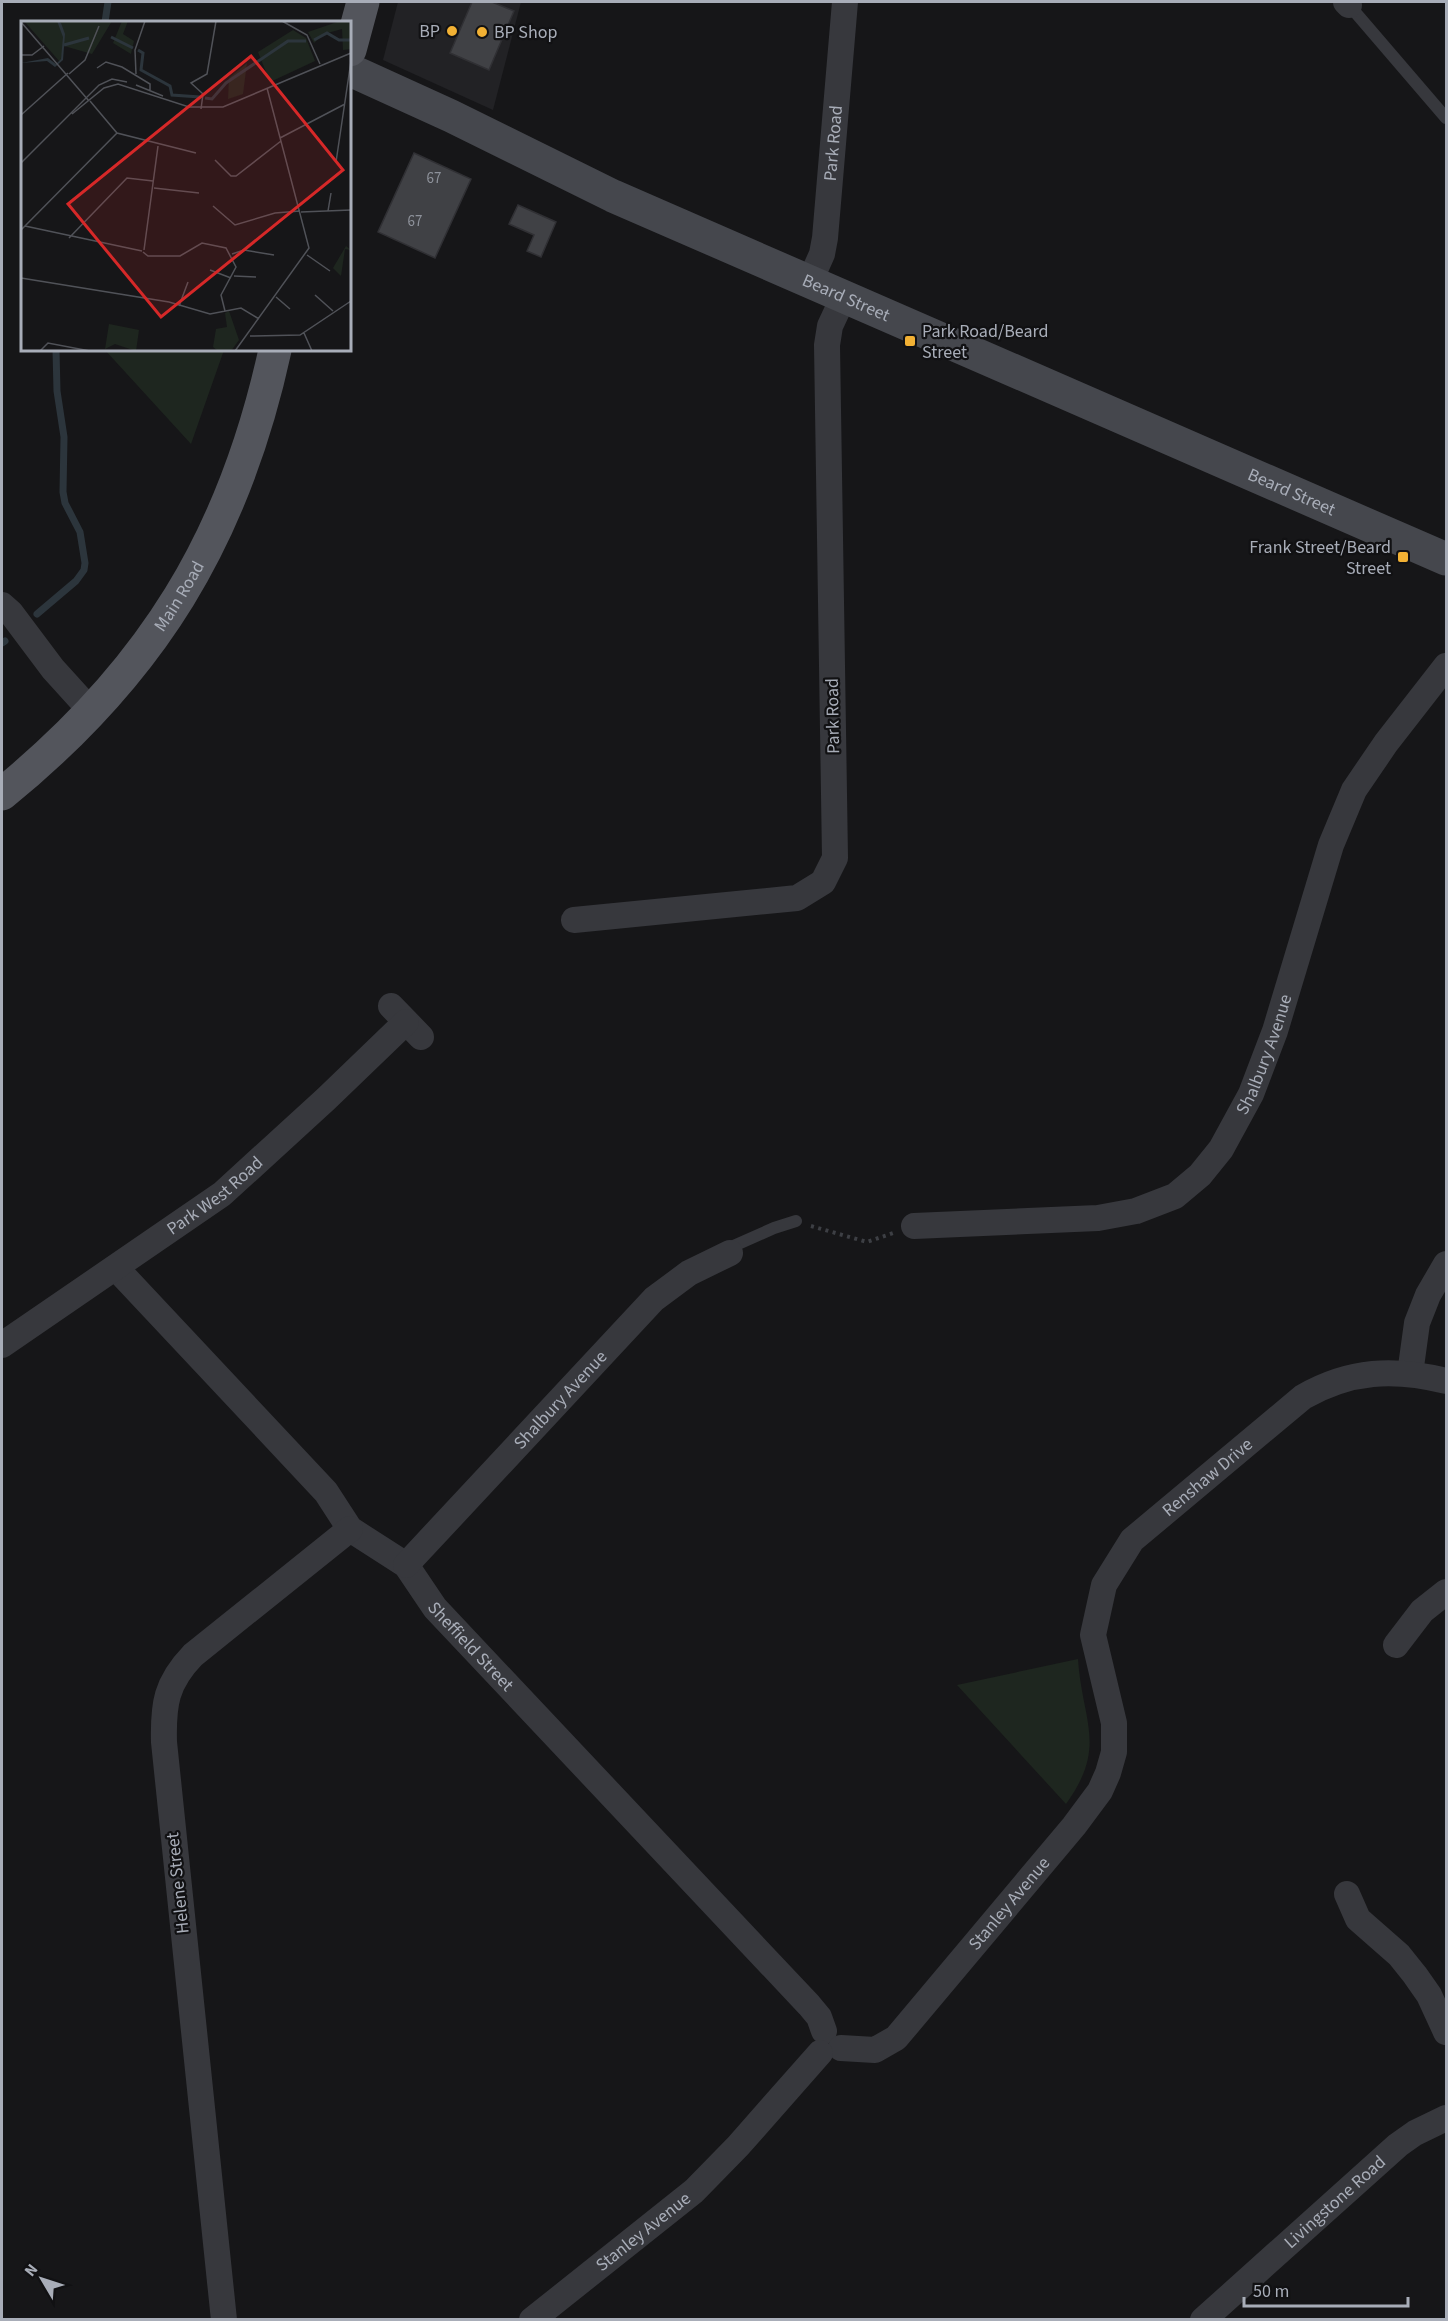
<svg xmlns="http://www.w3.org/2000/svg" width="1448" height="2321" font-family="'Source Sans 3',sans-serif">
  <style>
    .built { fill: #222225 }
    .green { fill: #1e261f }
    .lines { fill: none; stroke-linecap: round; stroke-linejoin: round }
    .stream { stroke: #2c353c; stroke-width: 7 }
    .building { fill: #404145; stroke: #303034; stroke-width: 1.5 }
    .path { stroke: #3d3f44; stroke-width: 4; stroke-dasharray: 3 4.5; stroke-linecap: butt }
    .lane { stroke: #37383d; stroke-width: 12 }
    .street { stroke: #37383d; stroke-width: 26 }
    .secondary { stroke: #45474d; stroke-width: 33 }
    .primary { stroke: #53555c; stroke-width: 33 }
    .poi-dot { fill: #f2b134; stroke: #111113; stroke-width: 2 }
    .labels { text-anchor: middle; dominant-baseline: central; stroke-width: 4.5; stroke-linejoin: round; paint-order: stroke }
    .number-label { font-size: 15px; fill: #8e929b }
    .poi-label { font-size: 18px; fill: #a8adb8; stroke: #111113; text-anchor: end }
    .street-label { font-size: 18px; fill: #a8adb8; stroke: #111113 }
    .inset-river { fill: none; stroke: #2c353c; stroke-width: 3 }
    .inset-road { fill: none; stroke: #505258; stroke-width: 1.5 }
    .view { fill: #d62828; fill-opacity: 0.15; stroke: #d62828; stroke-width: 3 }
    .inset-edge { fill: none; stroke: #a8adb8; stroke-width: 3 }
  </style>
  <rect width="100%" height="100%" fill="#161618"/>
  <path class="built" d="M398,2h123l-28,108 -110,-50z"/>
  <path class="green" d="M105,350h119l-33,94z
    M1078,1659c4,62 30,87 -12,145l-109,-119z"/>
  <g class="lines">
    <path class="stream" d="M105,22l3,-20
      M37,614l39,-33 8,-11 1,-7 -5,-31 -15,-29 -2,-11 1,-55 -7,-46 -1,-41
      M2,643l3,-2"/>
  </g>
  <path class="building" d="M472,2h20l22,9 -25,59 -39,-17z
    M414,153l57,26 -36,79 -57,-26z
    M518,205l38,17 -15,35 -14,-6 7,-16 -25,-11z"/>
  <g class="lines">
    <path class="path" d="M811,1226l56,16 26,-9"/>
    <path class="lane" d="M1349,5l97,113
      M729,1248l45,-20 22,-7"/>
    <g class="street">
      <path d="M1346,2l3,3"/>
      <path id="s1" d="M810,281l12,-27 3,-16 20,-236"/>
      <path d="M2,605l9,8 42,56 39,43"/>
      <path d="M574,920l223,-22 26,-16 12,-24 -8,-513 3,-19 14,-30"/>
      <path d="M391,1006l30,31"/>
      <path id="s2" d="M914,1226l184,-8 38,-7 39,-15 25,-21 21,-26 30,-55 24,-63 56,-186 23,-55 32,-47 60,-77"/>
      <path id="s3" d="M116,1268l210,224 24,37 56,36 29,43 374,397 10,12 5,14"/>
      <path id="s4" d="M2,1345l220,-151 104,-95 80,-77"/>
      <path d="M1410,1374l7,-51 11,-28 18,-31"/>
      <path id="s5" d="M406,1565l248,-266 35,-26 41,-20"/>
      <path d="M1396,1645l26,-34 24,-19"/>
      <path d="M1347,1894l11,25 41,36 16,20 14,20 17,37"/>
      <path id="s6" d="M841,2048l34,2 21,-12 178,-212 26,-35 8,-18 6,-21v-29l-21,-88 11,-50 28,-45 171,-143c47,-27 91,-29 143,-16"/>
      <path d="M224,2320l-60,-578c-1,-38 2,-59 29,-87l157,-126"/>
      <path id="s7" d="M532,2320l162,-129 44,-45 82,-93"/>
      <path id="s8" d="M1203,2320l195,-175 17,-12 31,-15"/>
    </g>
    <path class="secondary" id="s9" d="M350,70l101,46 162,80 833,363"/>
    <g class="primary">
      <path d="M350,50l13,-48"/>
      <path id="s10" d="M2,794c150,-122 232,-256 273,-444"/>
    </g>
  </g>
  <g class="poi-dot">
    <circle cx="452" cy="31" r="6"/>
    <circle cx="482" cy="32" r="6"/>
    <rect x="904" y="335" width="12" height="12" rx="3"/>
    <rect x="1397" y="551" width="12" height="12" rx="3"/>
  </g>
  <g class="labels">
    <g class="number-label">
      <text x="434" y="178">67</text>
      <text x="415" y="221">67</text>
    </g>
    <g class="poi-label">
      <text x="440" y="31">BP</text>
      <text x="494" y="32" text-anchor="start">BP Shop</text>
      <text x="922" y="331" text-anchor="start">Park Road/Beard<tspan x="922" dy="21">Street</tspan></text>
      <text x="1391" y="547">Frank Street/Beard<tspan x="1391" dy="21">Street</tspan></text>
    </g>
    <g class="street-label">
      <text stroke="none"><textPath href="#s1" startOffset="141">Park Road</textPath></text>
      <text stroke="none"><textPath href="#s9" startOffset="546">Beard Street</textPath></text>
      <text stroke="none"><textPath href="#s9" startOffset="1032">Beard Street</textPath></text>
      <text stroke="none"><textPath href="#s10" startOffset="267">Main Road</textPath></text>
      <text transform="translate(833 716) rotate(-91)">Park Road</text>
      <text stroke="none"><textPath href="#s2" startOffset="435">Shalbury Avenue</textPath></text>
      <text stroke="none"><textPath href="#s4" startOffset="260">Park West Road</textPath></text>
      <text stroke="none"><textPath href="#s5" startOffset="226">Shalbury Avenue</textPath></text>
      <text stroke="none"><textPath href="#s6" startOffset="742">Renshaw Drive</textPath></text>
      <text stroke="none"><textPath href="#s3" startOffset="522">Sheffield Street</textPath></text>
      <text transform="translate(178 1883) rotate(-96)">Helene Street</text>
      <text stroke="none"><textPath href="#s6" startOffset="234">Stanley Avenue</textPath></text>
      <text stroke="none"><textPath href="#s8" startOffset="177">Livingstone Road</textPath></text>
      <text stroke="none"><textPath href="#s7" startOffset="142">Stanley Avenue</textPath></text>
    </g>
  </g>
  <g transform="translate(21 21)">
    <rect width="330" height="330" fill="#161618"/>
    <path d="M3,0h88l-20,33 -28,-8 -4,16zM101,0h6l-5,13 11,7 -3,13 -18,-11zM319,0h11v28l-8,1 -1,-21 -18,5 -10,9 -6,-11zM272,9l13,8 9,23 -45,21 -12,-30zM226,42l-4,31 -15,5 1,-21zM325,225l5,4 -6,-1 -4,27 -8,-8zM208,290l10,29 -8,11h-13l-5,-4 3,-18 11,-2 -2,-14zM88,303l30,6 -3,21 -21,-7 -10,5z" fill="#1e261f"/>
    <path d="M36,0l4,2 4,11 -2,26 -8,7 -8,-6 -26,2 27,-5 8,6 5,-5 2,-22z" fill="#2c353c"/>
    <path class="inset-river" d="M90,16l22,11M293,19l13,-7 12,7h12M43,24l25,-7M117,29l5,3 -2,17 29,16 2,9 28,2M184,77l7,1 14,-16 62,-42h18"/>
    <path class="inset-road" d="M261,0l25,14 13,29M0,1l68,79M0,34h11l12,-9M76,47l9,-6 16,5 28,17v6M48,53l16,-14 14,-34M115,53l-1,-24 10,-29M115,64l27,11M69,80l27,32 79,20M180,88l2,-15 -12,-11 16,-9 9,-53M51,93l32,-26 14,-4 71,23h34l128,-54M0,94l47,-42M259,117l65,-34M194,139l16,16h5l45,-35M315,141l15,-101M0,142l78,-78 13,-6 15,3M133,167l45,5M192,185l22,19 40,-12 25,-2M307,190l3,-18M280,191l50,-2M4,205l117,25M0,209l96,-97M48,217l58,-60 26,3M123,229l14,-104M122,231l5,4h32l22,-13 24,5 10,19 -15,28 4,16M211,233l12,-4 30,5M286,234l23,16M189,249l21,8M213,255l22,1M0,257l148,24 41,12 31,-6 18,11M294,274l18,16M255,276l14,12M158,285l9,-24M283,312l8,18M229,315l50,-1 51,-34M19,330l8,-8 42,8M214,330l74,-103 -42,-160"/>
    <path class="view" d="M230,35l92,114 -182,147 -93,-113z"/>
    <rect width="330" height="330" class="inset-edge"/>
  </g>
  <rect width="1448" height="2321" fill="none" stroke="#a8adb8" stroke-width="6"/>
  <g transform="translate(42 2279) rotate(309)" stroke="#111113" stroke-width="4.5" paint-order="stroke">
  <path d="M0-4.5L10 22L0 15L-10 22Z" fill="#a8adb8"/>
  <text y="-9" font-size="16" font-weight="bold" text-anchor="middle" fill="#a8adb8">N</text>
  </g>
  <path d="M1244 2297v9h164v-9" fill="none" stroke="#a8adb8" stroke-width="3"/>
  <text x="1253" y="2297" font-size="18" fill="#a8adb8" stroke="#111113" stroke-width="4.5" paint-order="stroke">50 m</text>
</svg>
